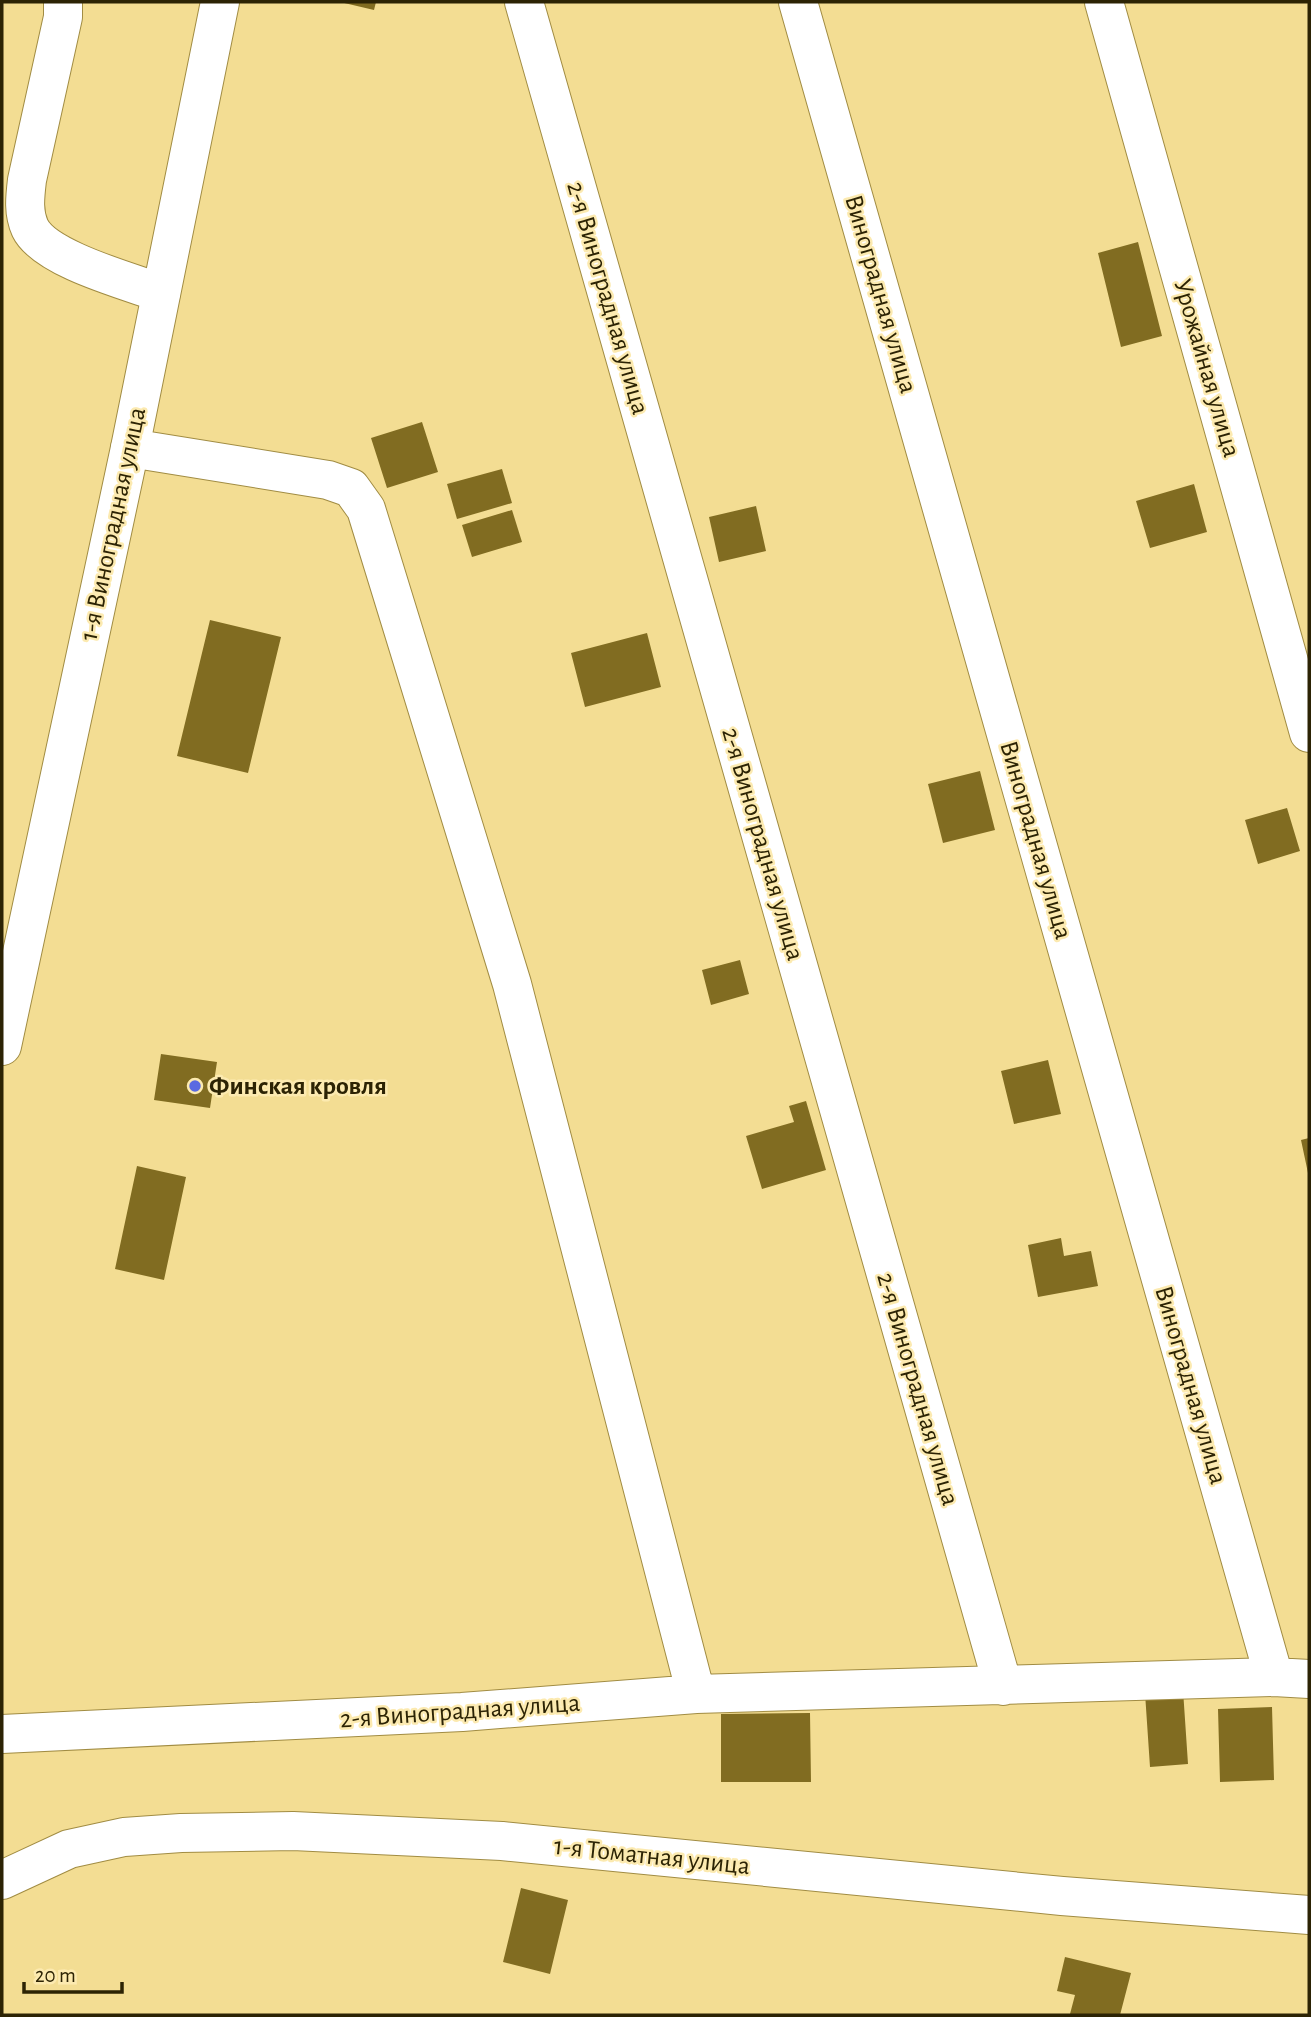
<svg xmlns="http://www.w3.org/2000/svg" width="1311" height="2017" font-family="'Alegreya Sans',sans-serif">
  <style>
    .building { fill: #816c21 }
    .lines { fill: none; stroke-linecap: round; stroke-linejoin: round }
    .minor-casing { stroke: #a18c43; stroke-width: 40 }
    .major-casing { stroke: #a18c43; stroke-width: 40 }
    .minor { stroke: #fff; stroke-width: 38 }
    .major { stroke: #fff; stroke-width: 38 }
    .poi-dot { fill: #5a6ae1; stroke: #fceab0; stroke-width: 2.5 }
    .labels { text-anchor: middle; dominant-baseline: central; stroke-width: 5; stroke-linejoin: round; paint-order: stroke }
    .street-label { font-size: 26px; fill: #2c2304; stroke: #fceab0 }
    .poi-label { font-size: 26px; font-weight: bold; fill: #2c2304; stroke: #fceab0; text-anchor: start }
  </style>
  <rect width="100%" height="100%" fill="#f3dd93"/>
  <path class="building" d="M340,2h36l-2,8z
    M1138,242l24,94 -41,11 -23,-94z
    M422,422l16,50 -51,16 -16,-50z
    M502,469l10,34 -55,16 -10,-35z
    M1194,484l13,48 -57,16 -14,-47z
    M756,506l10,45 -47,11 -10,-45z
    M512,510l10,32 -50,15 -10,-32z
    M210,620l71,17 -33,136 -71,-17z
    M647,633l14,54 -76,20 -14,-54z
    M980,771l15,59 -52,13 -15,-59z
    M1287,808l13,43 -42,13 -13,-44z
    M740,960l9,34 -38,11 -9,-35z
    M161,1054l56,8 -7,46 -56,-8z
    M1048,1060l13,54 -47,10 -13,-53z
    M806,1101l20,69 -64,19 -16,-53 48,-14 -5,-16z
    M1309,1138v35h-1l-7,-33z
    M137,1166l49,11 -22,103 -49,-11z
    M1061,1238l3,18 27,-5 7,35 -60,11 -10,-52z
    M1183,1690l5,74 -38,3 -5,-74z
    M1272,1707l2,73 -54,2 -2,-73z
    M810,1713l1,69h-90v-68z
    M521,1888l47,12 -18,74 -47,-12z
    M1065,1957l66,16 -11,42 -50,-1 5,-19 -18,-4z"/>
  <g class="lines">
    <defs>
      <path id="minor" d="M63,2v15l-36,163c-2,17 -4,32 3,48 15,31 98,53 131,65
        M524,2l479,1684
        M798,2l476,1675
        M1104,2l205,731
        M130,448l198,32 23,8 15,21 146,475 184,710
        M2,1734l460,-22 234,-18 578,-17 35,2
        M2,1880l67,-31 55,-12 57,-4 112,-2 209,10 560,55 247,19"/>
      <path id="major" d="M2,1046l128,-598 90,-446"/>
    </defs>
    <use href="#minor" class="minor-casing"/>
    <use href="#major" class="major-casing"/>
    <use href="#minor" class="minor"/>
    <use href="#major" class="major"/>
  </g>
  <circle class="poi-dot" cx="195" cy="1086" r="7"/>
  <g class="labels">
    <g class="street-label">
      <text transform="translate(881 294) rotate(74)">Виноградная улица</text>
      <text transform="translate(608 298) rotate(74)">2-я Виноградная улица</text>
      <text transform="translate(1207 368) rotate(74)">Урожайная улица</text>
      <text transform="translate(113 524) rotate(-78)">1-я Виноградная улица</text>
      <text transform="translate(1036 840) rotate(74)">Виноградная улица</text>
      <text transform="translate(763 844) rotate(74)">2-я Виноградная улица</text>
      <text transform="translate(1191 1385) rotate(74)">Виноградная улица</text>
      <text transform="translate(918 1389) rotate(74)">2-я Виноградная улица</text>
      <text transform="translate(460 1711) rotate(-4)">2-я Виноградная улица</text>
      <text transform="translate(652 1856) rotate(6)">1-я Томатная улица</text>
    </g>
    <g class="poi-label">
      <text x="209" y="1086">Финская кровля</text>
    </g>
  </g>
  <rect width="1311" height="2017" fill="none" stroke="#2c2304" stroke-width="7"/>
  <path d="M24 1982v10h98v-10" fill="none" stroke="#2c2304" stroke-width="3.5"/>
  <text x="35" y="1982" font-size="21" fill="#2c2304" stroke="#fceab0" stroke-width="5" paint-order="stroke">20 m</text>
</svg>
